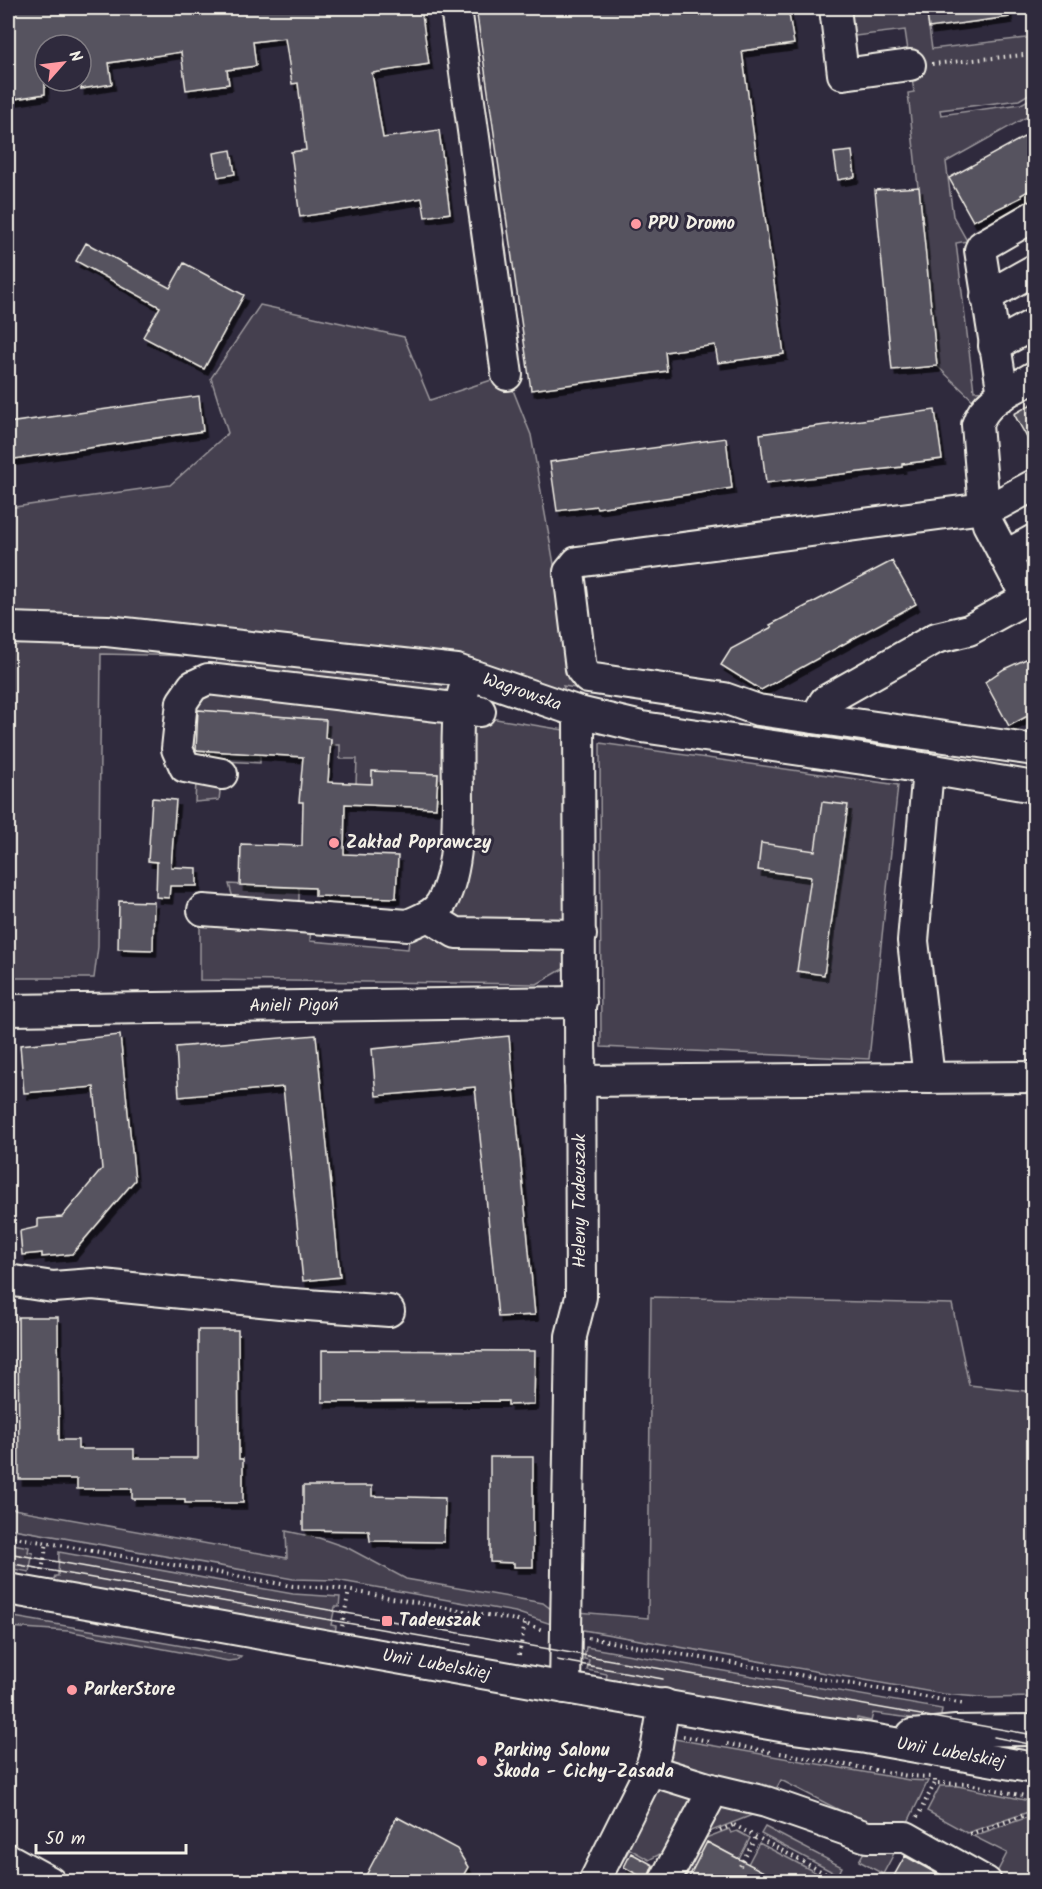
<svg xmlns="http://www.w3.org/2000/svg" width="1042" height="1889" font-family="Kalam,sans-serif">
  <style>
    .green { fill: #454050; stroke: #9c989c; stroke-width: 1.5 }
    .building { fill: #56525f; stroke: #f4f1e8; stroke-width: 1.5; filter: url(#shadow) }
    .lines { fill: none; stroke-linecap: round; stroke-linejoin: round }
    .minor-casing { stroke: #f4f1e8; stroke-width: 34 }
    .path { stroke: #f4f1e8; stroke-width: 4; stroke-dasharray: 1.5 4.5; stroke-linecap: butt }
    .minor { stroke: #2f2a3d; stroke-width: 30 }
    .tram { stroke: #f4f1e8; stroke-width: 1.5 }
    .poi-dot { fill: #ff9aa2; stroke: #2f2a3d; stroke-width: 2 }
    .labels { text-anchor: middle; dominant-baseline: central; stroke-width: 6; stroke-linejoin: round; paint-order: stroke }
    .poi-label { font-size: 18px; font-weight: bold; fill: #f4f1e8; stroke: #2f2a3d; text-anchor: start }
    .street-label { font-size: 18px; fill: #f4f1e8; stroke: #2f2a3d }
  </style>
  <defs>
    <filter id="shadow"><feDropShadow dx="3.5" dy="6" stdDeviation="0" flood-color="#0009"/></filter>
  </defs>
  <rect width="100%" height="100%" fill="#2f2a3d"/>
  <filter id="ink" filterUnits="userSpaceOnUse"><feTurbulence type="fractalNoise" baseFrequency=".0167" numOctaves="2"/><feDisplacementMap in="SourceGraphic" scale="12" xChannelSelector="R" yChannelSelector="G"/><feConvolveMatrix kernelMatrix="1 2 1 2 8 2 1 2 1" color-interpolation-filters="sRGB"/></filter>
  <g filter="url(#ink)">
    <path class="green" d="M843,8h59v2l24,-2 6,41 102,-12v54l-15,9 -79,10 1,5 80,-11 13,-7v16l-88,49 7,54 14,25 -11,2 18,148 15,-1 -12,14 -40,-38 -29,-273 6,-1 -9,-62 -58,7z
      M260,305l144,32 26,63 77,-25 24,60 45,253 -13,-2 10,20 -111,-9 -247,-31 3,-16 -21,6 -96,-2 -3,293 -4,31h-86v-470l162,-23 58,-52 -17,-55z
      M197,692l247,24 8,93 -10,-1v-8h-5l1,-26 -66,-2v12h-16l1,-25h-17v-14h-9v-6l-6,-1v-18l-129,-10 -3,49 -9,-11z
      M490,718l80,13v234l-33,19 -337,-4v-61l111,6 -1,16 98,8 2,-16 15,-4 48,-204z
      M600,743l298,42 -29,274 -268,-12z
      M205,750l55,4v9l-55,-3z
      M196,782l20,5 4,5 -1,8 -24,2z
      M229,884l70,4v12l-16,8 -50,-10z
      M651,1297l301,7 17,81 65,7v305l-44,1 -47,-4 -365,-65v-17l70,6z
      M8,1508l279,50 -1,-27 33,7 29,10 58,31 137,24 9,7 2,15 -39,-13 -179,-32 -43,-1 -285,-51z
      M8,1543l21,4 -1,5 5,1 -4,19 -21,-4z
      M59,1552l234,42 47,3 -1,10h-4l-4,18 5,1 -1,8 -282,-50 2,-8h3z
      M8,1616l233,40 -4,4 -9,1 -160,-30 -60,-4z
      M586,1647l356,62 -2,13 -67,-9 -2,8 -14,-3 -1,4 -29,-2 -221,-39 1,-7 -20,-4 2,-10 -5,-1z
      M669,1738l240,42 19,1 -20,41 -4,3 -28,4 -95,-49 -7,13 -106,-29z
      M940,1786h18l76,16v8l-67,23 -40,-22z
      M661,1788l35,6 -23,53 -24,13 -19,-11 -12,20v-12l38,-66z
      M714,1804l51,6 -61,24z
      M1034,1815v66l-41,-1 14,-27 -34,-17z
      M765,1827l77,40 -4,8 -77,-41z
      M729,1829l2,4 6,-2 13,7 -11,21 -32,-17 -19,37 -11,-6 26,-34z
      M759,1843l73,38h-51l-33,-17z
      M869,1843l30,1 -16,30 -24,-13z"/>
    <path class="building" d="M8,8h413l8,56 -57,9 11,65 56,-8 11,83 -25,4 -3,-19 -122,19 -9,-65 15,-2 -8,-67 -6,1 -7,-46 -32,4 3,24 -29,4 2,14 -43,6 -5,-38 -72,11 3,21 -31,5v-44h-36v49l-37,6z
      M476,8h312l6,36 -52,7 42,303 -66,9 -3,-18 -50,7 2,19 -136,19z
      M926,8h82l1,9 -80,11z
      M1035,131v56l-14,8 1,2 -49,24 -24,-43z
      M231,150l4,24 -17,3 -4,-24z
      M852,151l3,26 -17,3 -4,-27z
      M919,187l18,179 -45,4 -17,-180z
      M86,243l84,45 14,-25 60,32 -40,74 -61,-32 17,-30 -84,-46z
      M199,396l4,35 -195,29v-37z
      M1035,402v50l-21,-38z
      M935,410l7,49 -40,5v3l-136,16 -6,-49z
      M726,438l6,50 -135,20 -1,-2 -39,5 -7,-49z
      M892,561l24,43 -155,86 -40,-25 10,-16 41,-22 -2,-2z
      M1035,655v57l-26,14 -24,-44 19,-13z
      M198,710l128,10 -1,18 6,1 -3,43 44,2v-13l66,3 -2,34 -91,-4 -1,50 54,2 -2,42 -81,-2v-8l-75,-3 1,-41 61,2 1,-44h-4l4,-45 -107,-7z
      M152,798l24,2 -5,67 26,1v18h-27l-1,12 -13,-1 1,-35 -9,-1z
      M822,802l26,3 -24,170 -27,-4 14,-94 -53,-7 3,-27 54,8z
      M119,901l35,1 -1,48 -35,-1z
      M120,1035l15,145 -63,74 -30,3v-4l-20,2 -2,-24 18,-4v-8l24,-2 40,-48 -8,-82 -70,6 -4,-48z
      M316,1035l24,242 -37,4 -20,-194 -104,10 -3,-50z
      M509,1036l26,279 -37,2 -23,-230 -99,9 -4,-47z
      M18,1317h40l1,123h19v9h56v9h64v-128h40l1,129h4v44h-58v-4h-53v-10h-55v-10h-58z
      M322,1350l213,1 -1,53 -26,1v-4l-186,1z
      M490,1457h43v110h-19v-4l-24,-1z
      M303,1486h69v10l73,2 -1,44 -74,-1 -1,-10 -66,-1z
      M397,1817l60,32 11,18 -8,14h-97z
      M707,1842l32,17 42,22h-94z
      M631,1853l22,12 -6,15 -23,-13z
      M905,1856l45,25h-59z"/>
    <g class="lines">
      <defs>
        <g id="minor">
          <path d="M456,8l51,367"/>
          <path d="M835,8l8,66 67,-9"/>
          <path d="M986,297l48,-27"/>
          <path d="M994,346l40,-22"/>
          <path d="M1003,395l-23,-145 2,-4 52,-30"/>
          <path d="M1034,485l-35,19 -15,4 -407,54 -8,10 12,97 7,9 136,20 34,12 276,40"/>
          <path d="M1005,556l29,-16"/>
          <path d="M1027,598l-39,-74 -4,-16 -7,-83c8,-26 35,-35 57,-48"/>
          <path id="s1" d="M8,628l99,3 350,39 122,42 63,15 263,38 129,22"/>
          <path d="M815,718l10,-17 111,-63 33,-8 65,-36"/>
          <path d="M928,769l-15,172 16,137"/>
          <path d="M222,774l-37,-7 -8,-18 5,-47 11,-16 15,-7 272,32"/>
          <path d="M203,910l205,15c13,-6 27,-10 34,-23 26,-48 11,-137 17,-192 2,-12 7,-24 9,-36"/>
          <path d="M428,916l28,17 125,2"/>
          <path id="s2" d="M8,1010l573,-8"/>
          <path d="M580,1081l454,-4"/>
          <path d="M8,1280l45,7 40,-3 187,19 109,8"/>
          <path id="s3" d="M8,1589l778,138 80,11 168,30"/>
          <path d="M565,1688l6,-352 10,-39 -2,-585"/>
          <path d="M912,1735l44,-4 78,-1"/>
          <path d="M650,1770l61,19 -4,13 -43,80"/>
          <path d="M711,1789l55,13 101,35h39l80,45"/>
          <path d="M8,1859l42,23"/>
          <path d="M594,1882l56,-112 6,-19 8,-47"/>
        </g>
      </defs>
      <use href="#minor" class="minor-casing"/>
      <path class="path" d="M932,64l102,-10
        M8,1536l285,50 42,2 180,32 27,10
        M42,1571l5,-29
        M342,1626l7,-35
        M588,1638l377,66
        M519,1655l6,-32
        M683,1736l25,5
        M727,1744l43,8
        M780,1753l128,23 24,1
        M935,1780v3l34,1 65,14
        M917,1817l18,-34
        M734,1825l107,57
        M720,1830l16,-6
        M970,1834l64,-22
        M740,1866l16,-29"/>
      <use href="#minor" class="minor"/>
      <path class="tram" d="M8,1553l1026,182
        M8,1563l463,82
        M557,1660l106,19
        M994,1737l40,8"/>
    </g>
  </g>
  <g class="poi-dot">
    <circle cx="636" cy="224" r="6"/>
    <circle cx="334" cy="843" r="6"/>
    <rect x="381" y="1615" width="12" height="12" rx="3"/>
    <circle cx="72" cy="1690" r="6"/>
    <circle cx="482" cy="1761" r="6"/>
  </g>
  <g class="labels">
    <g class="poi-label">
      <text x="648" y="224">PPU Dromo</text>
      <text x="346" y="843">Zakład Poprawczy</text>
      <text x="399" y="1621">Tadeuszak</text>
      <text x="84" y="1690">ParkerStore</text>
      <text x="494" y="1751">Parking Salonu<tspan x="494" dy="21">Škoda - Cichy-Zasada</tspan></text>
    </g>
    <g class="street-label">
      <text stroke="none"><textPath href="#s1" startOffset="520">Wagrowska</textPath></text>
      <text stroke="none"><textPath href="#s2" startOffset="286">Anieli Pigoń</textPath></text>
      <text transform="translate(580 1201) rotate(-90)">Heleny Tadeuszak</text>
      <text stroke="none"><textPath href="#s3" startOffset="435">Unii Lubelskiej</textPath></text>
      <text stroke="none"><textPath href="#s3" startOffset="957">Unii Lubelskiej</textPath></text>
    </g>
  </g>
  <rect width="1042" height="1889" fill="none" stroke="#2f2a3d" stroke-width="30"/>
  <rect x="15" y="15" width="1012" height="1859" fill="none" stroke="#f4f1e8" stroke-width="2" filter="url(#ink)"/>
  <g transform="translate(63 63) rotate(62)"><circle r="28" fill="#2f2a3d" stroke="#7e7a81" stroke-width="1.5"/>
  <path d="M0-4.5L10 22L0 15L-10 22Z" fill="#ff9aa2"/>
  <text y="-9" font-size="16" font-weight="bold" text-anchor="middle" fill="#f4f1e8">N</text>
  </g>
  <path d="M36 1844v9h150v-9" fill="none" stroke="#f4f1e8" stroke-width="3"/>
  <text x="45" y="1844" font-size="18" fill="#f4f1e8" stroke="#2f2a3d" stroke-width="4.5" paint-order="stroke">50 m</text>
</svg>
